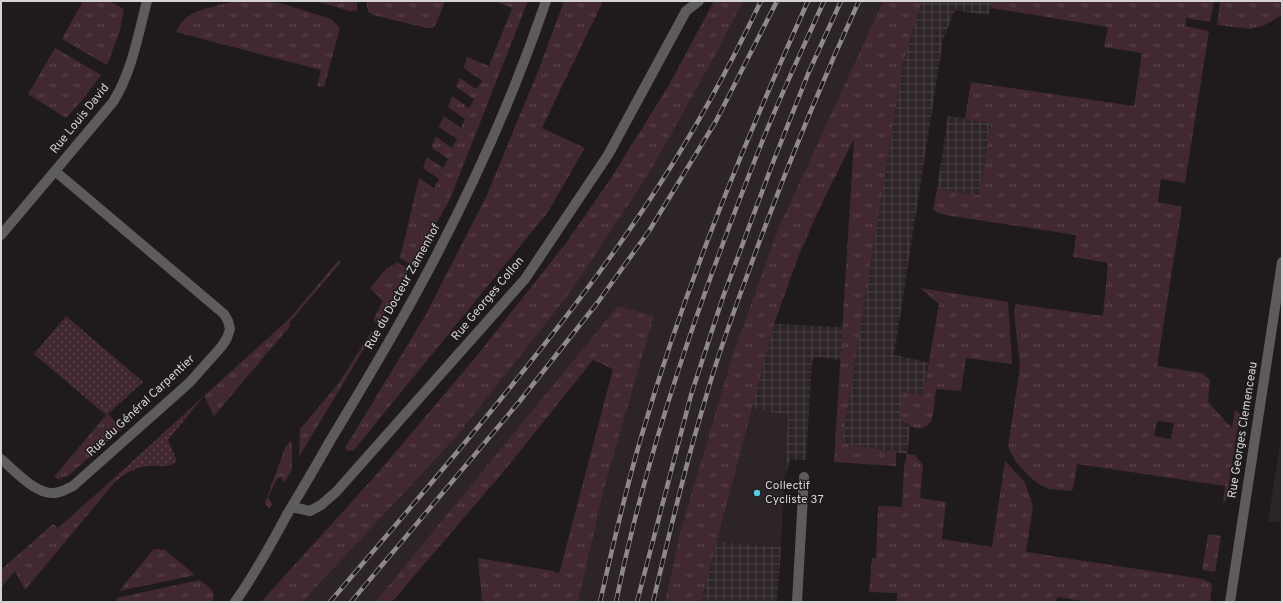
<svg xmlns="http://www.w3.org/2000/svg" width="1283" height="603" font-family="Overpass,sans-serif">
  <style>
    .built { fill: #2d2428 }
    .industrial { fill: url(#industrial-grid) }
    .grass { fill: url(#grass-tufts); fill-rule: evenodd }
    .garden { fill: url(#garden-dots) }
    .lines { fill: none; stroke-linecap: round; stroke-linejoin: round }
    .minor { stroke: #5d5b5c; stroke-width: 10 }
    .rail-casing { stroke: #8e8a8b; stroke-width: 4.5 }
    .rail { stroke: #1f1b1c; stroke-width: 3; stroke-dasharray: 9; stroke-linecap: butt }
    .poi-dot { fill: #58c9e3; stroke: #1f1b1c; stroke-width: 1.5 }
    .labels { text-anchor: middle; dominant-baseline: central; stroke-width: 3; stroke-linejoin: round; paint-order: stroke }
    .street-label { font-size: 12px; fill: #d6d3d4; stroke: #1f1b1c }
    .poi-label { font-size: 12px; fill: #d6d3d4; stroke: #1f1b1c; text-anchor: start }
  </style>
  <defs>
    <pattern id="industrial-grid" width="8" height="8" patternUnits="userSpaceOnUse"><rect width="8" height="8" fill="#2d2428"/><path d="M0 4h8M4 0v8" fill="none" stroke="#4b4346"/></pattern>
    <pattern id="grass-tufts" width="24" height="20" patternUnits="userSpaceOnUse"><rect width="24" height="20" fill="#422833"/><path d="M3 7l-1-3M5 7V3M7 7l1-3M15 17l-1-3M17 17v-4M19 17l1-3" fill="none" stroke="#5d4650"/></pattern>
    <pattern id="garden-dots" width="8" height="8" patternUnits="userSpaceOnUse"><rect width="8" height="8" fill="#422833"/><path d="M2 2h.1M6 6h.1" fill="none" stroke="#5d4650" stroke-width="1.8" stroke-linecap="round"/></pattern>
  </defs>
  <rect width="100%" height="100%" fill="#1f1b1c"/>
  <path class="built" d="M743,1h140l-105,228 -46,128 -52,175 -15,70h-87l26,-113 50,-173 -36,-10 -243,296h-73l270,-312 76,-115 67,-119z
    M751,408l37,6 -7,133 -64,-6z
    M1282,432v91l-14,-2z"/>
  <path class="industrial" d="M922,1h72l-6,14 -33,-5 -12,29 -49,316 34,7 -5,33 -20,-3 2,32 5,4 -3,26 -65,-11 61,-380z
    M948,116l43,6 -12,73 -42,-6z
    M774,324l69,3 -2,33 -25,-3 -4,4 -6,99 -16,-1 -5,17 3,-61 -37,-7z
    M717,541l64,6 -4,55h-76z"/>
  <path class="grass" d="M83,1h26l15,8 -4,22 -13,34 -45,-26z
    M240,1h21l19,2 51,16 9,9 -16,59 -7,-1 4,-16 -145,-38c2,-3 3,-6 5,-9 10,-14 42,-19 59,-22z
    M315,1h42v9l-7,1z
    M366,1h79l-9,23 -3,4h-6l-54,-13 -5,-3z
    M494,1h12l4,1 1,-1h17l-78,198 -38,67 -12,-8 19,-80 15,10 5,-9 -16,-11 4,-11 16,11 5,-9 -17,-12 5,-10 16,11 5,-9 -18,-12 5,-11 17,12 4,-9 -17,-12 4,-11 17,12 5,-9 -18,-12 4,-9 16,11 6,-8 -18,-13 3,-11 22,9 23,-58z
    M564,1h39l-61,127 43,20 -37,64 -194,238 -6,1 -3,-3 80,-132 61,-119 53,-128z
    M714,1h29l-28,55 -67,119 -76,115 -116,147 -154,165h-41l115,-127 99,-117 91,-115 45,-65 58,-93z
    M883,1h39l-19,62 -61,380 54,9v14l-62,-4 20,-323 -33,66 -22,50 -25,69 -73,278h-36l15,-70 52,-175 46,-128z
    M994,1h220l-4,21 -24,-4 -1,8 24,5 -24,152 -24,-4 -3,23 24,5 -25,159 45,7 8,7 -2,22 24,26 3,-18 5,4 -14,86 -3,3 2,-17 -148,-22 -3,21 -2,6 -23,-2 -10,-5 -8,-6 -15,-16 -8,-15 12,-81 -6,-55 2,-7 87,12 5,-53 -35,-6 3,-22 -131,-20 -7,-2 -5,-4 4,-20 42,6 12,-72 -26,-4 6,-37 163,24 8,-53 -38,-6 4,-20 -117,-19zM1157,421l17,2 -3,16 -17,-3z
    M1220,1h62v14l-19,11 -12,3 -34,-4z
    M55,48l46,27 -17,23 -18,20 -38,-24z
    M339,260l2,2 -51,60v4l-76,90 -10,-20 85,-77z
    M397,262l12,7 -31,56 -4,-5v-2l9,-17 -13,-13 17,-20 8,-4z
    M920,288l88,14 4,62 -46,-6 -5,33 -25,-2c-1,8 -2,26 -5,32 -8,14 -25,6 -32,-4l4,-25 20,3 16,-91z
    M618,306l36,10 -50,173 -26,113h-96l-4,-44 75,13 6,3 54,-205 -20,-9 -84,105 -117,137h-17z
    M372,331l2,1 -75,125 1,-28 38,-45z
    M108,414l14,15 -53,46 -11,4 -4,-2 52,-62z
    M290,441l2,1v28l-8,13 -3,-7 -4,3 -9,18 4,7 -3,5 -4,-6 20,-55z
    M907,454l8,1 8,10 -3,33 26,4 -4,37 50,8 13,-86 20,21 8,25 -7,45 177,27 8,4 1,3 -2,16h-122l-31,-5 -1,5h-159v-9l-28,-1 3,-34h4l2,-52 24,1 2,-40z
    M112,480l3,2 -90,108 -10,-19 -14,16v-17l52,-46 5,4z
    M1208,534l13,2 -6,36 -13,-2z
    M157,549l8,1 30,25 -76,16 34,-41z
    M200,580c7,6 18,11 12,22h-94l-2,-4z"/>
  <path class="garden" d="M66,316l77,66 -35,32 -2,1 -72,-61z
    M204,396l-36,44 9,21c-11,8 -15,4 -28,5 -12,0 -25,8 -34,16l-3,-2z"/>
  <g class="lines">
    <path class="minor" d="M1,235l112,-133c19,-30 25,-67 34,-101
      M1,459c14,12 35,36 54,34 7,-1 12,-4 18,-7l116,-103 33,-37 5,-8 3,-9 -2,-8 -4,-7 -169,-143
      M292,507l18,4 11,-6 15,-13 189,-213 83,-124 78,-144 13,-10
      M235,602c21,-29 37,-60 54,-91 14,-23 28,-47 41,-70 33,-55 66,-109 96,-166 47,-88 88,-180 120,-274
      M797,602l7,-125
      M1230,602l52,-340"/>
    <defs>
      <path id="rail" d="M330,602c57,-67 115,-134 170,-202 55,-68 109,-137 156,-210 39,-60 74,-124 105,-189
        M351,602l168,-200 79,-100 51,-71 67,-110 61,-120
        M600,602c13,-57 26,-115 43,-171 43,-147 102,-290 165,-430
        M616,602c32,-158 87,-311 146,-460 19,-48 41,-94 62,-141
        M637,602l54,-207 32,-98 49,-132 36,-91 33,-73
        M653,602c16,-66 31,-133 51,-198 12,-44 28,-88 44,-131 33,-92 70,-183 111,-272"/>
    </defs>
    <use href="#rail" class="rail-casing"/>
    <use href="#rail" class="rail"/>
  </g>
  <circle class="poi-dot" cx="757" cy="493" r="4"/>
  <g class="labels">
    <g class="street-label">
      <text transform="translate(80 119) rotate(-51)">Rue Louis David</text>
      <text transform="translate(403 287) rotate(-61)">Rue du Docteur Zamenhof</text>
      <text transform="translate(488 299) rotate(-50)">Rue Georges Collon</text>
      <text transform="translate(141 406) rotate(-43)">Rue du Général Carpentier</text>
      <text transform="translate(1243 430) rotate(-81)">Rue Georges Clemenceau</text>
    </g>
    <g class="poi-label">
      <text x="765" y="486">Collectif<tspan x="765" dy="14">Cycliste 37</tspan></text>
    </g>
  </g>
  <rect width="1283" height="603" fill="none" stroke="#d6d3d4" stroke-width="4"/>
</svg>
